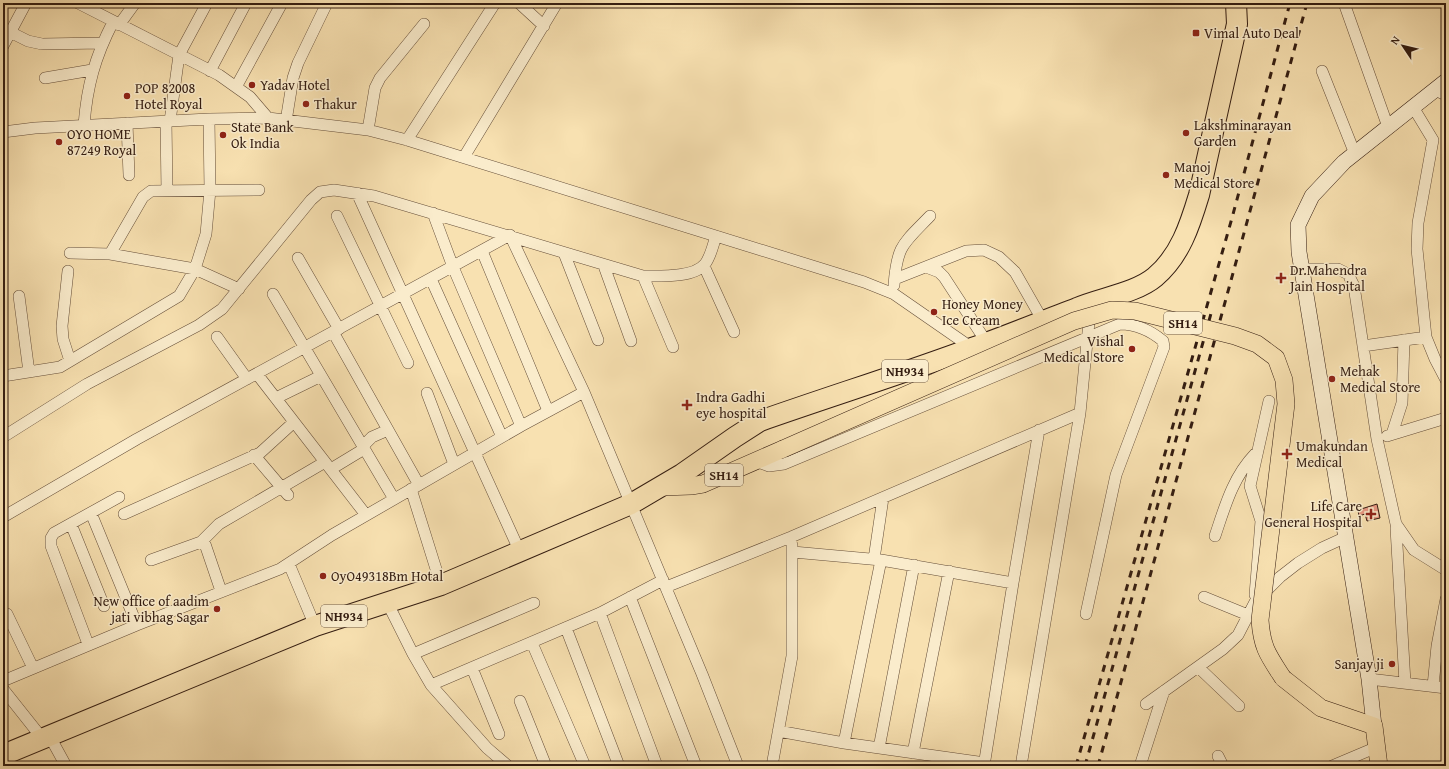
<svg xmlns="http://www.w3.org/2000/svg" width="1449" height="769" font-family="'Gentium Book Plus',serif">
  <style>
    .building { fill: #e79983; stroke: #341d11 }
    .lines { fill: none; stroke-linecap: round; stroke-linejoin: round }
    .street-casing { stroke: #654e39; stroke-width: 12 }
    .secondary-casing { stroke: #341d11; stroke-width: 16 }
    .primary-casing { stroke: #341d11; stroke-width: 18 }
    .highway-casing { stroke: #341d11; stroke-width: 22 }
    .street { stroke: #faeccc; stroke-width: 11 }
    .secondary { stroke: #faeccc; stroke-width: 15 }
    .primary { stroke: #f8e1b1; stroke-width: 17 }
    .highway { stroke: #f8e1b1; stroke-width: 20 }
    .rail { stroke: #341d11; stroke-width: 3; stroke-dasharray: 7 7; stroke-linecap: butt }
    .primary-bridge-casing { stroke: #341d11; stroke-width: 18; stroke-linecap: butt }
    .primary-bridge { stroke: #f8e1b1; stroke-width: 17 }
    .poi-dot { fill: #8f2418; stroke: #faeccc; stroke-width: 1.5 }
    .labels { text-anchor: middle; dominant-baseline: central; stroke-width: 3; stroke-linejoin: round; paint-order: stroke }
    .shield { fill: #faeccc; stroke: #6f5b49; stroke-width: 1 }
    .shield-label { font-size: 13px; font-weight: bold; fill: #341d11 }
    .poi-label { font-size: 14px; fill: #341d11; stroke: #faeccc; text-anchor: start }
  </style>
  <rect width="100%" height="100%" fill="#f8e1b1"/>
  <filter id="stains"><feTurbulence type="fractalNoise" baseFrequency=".005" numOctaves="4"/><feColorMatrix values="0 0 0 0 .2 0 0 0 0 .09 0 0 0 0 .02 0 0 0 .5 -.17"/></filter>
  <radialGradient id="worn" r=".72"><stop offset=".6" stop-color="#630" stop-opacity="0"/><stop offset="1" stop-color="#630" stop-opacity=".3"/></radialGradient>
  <path class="building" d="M1377,504l3,14 -13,3 -2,-7 -6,2 -1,-6z"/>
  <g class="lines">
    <defs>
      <path id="street" d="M78,3l141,72 31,22 18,21
        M519,3l25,23
        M1344,3l44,124
        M119,25l16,-22
        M10,32l18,9 14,3 60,-1
        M3,46l23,-43
        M210,71l36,-68
        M1322,71l33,83
        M45,78l47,-8
        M236,87l46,-84
        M1435,90l11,5
        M1413,107l20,33 -15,83 -1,26 9,88 9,22 11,21
        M166,121l1,70
        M170,121l9,-66 28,-52
        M286,121l7,-43 5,-15 29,-60
        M127,123l2,52
        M84,125c3,-39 11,-68 29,-103
        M368,130l7,-42 5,-10 44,-54
        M3,132l32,-4 174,-9 59,-1 100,12 39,10 457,142 30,12 78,54
        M407,140l88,-137
        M464,157l93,-154
        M357,193l163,359
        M433,213l20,54 68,159
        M337,216l71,147
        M482,251l66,160
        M70,253l40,1 85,15 44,20
        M564,253l34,87
        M110,254l33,-57 8,-6 108,-1
        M298,258l41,71
        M604,266l27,75
        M704,266l30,66
        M926,267l13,5 5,5 43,66
        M1302,269h36l10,5 6,12 23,153 19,85 18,26 32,20
        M68,271l-6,55 1,13 7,22
        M643,276l30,71
        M431,279l71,158
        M895,279l71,-28 18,-1 15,7 16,15 28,49
        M894,285c3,-40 9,-41 36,-69
        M273,294l121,205
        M19,296l10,76
        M333,332l86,153
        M217,337l30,42
        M1363,346l63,-9
        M257,374l109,141
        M3,376l57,-9 119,-71 16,-27 11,-35 4,-44 -1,-71
        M427,393l27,71
        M276,398l45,-22
        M1392,434l10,-31 2,-63
        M1387,436l59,-18
        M3,437l84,-53 112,-59 23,-16 89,-109 9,-8 14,-2 40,6 269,80c16,0 51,2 62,-12 6,-8 8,-19 11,-28
        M254,455l34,40
        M755,461l14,5 15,-2 336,-140c16,0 31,7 43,17l1,6 -48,128 -30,139
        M331,469l33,-20 -1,-3 9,-9 16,-7
        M411,489l30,96
        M91,513l46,112
        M124,514l136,-61 34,-31
        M3,517l134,-78 373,-204 74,157 118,282 36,92
        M71,524l33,82
        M1396,528l9,155
        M1215,536c10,-30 18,-59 40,-82
        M201,542l18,-18 106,-62
        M793,552l88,8 132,23 26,-153
        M874,559l9,-61
        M151,560l50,-18 4,2 16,47
        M289,564l26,62
        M666,587l125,-50 289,-124
        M1255,595l6,-74 -11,-35 19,-85
        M630,597l66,169
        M1204,597l44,18
        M387,602l26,52 18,31 56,63 21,18
        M600,613l57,153
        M7,614l26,54
        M566,628l53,138
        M532,643l53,123
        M88,644l-37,-98v-8l3,-5 65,-36
        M413,654l121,-51
        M1198,667l41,39
        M472,668l27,66
        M1369,679l77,9
        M3,681l134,-56 143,-56 52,-34 189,-109 63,-34
        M431,685l169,-72 63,-33
        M1433,686l4,-40 9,-47
        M3,689l39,49
        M520,701l26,65
        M1146,704l77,-55 15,-14 17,-33 25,-25 18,-14 24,-15 24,-11
        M778,731l66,12 141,20
        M49,735l17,31
        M844,743l37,-183
        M879,748l35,-183
        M913,753l36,-182
        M1218,756l5,10
        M772,766l20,-110v-111
        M984,766l29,-183
        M1021,766l59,-353 10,-101
        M1140,766l24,-75
        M1332,766l45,-19"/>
      <path id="secondary" d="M1374,726l-5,-47 -70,-427 -1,-27 14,-29 32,-34 102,-81"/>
      <path id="primary" d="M662,487l29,-1 12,-2 80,-35
        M1283,678l38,30 53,18 5,40"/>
      <path id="highway" d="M3,755l312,-129 126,-41 190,-81 51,-30 53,-37 25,-16c71,-25 142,-47 212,-73 35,-12 70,-27 105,-40 23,-10 59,-15 78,-31 25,-21 35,-52 44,-82l38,-171 -1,-21"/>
    </defs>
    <use href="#street" class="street-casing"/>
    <use href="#secondary" class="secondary-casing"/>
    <use href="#primary" class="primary-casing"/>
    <use href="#highway" class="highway-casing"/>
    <use href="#street" class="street"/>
    <use href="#secondary" class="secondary"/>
    <use href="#primary" class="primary"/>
    <use href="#highway" class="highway"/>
    <path class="rail" d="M1076,766l156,-548 58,-215
      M1085,766l127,-456
      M1098,766l209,-763"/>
    <defs>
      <path id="primary-bridge" d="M783,449l291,-128 38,-11 23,1 100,25 22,8 19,14 8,22 2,24 -26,216c2,28 8,35 23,58"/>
    </defs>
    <use href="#primary-bridge" class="primary-bridge-casing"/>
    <use href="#primary-bridge" class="primary-bridge"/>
  </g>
  <g class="poi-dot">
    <rect x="1192" y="29" width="8" height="8" rx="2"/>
    <circle cx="252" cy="85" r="4"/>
    <circle cx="127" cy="96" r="4"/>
    <circle cx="306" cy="104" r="4"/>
    <circle cx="1186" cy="133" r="4"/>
    <circle cx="223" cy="135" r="4"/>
    <circle cx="59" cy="142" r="4"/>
    <circle cx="1166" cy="175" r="4"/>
    <path d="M1279 272h4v4h4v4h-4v4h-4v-4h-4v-4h4z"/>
    <circle cx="934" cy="312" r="4"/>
    <circle cx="1132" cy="349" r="4"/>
    <circle cx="1332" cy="379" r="4"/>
    <path d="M685 399h4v4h4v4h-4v4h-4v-4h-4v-4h4z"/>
    <path d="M1285 448h4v4h4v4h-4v4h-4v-4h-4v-4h4z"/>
    <path d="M1369 508h4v4h4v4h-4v4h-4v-4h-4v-4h4z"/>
    <circle cx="323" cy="576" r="4"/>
    <circle cx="217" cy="609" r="4"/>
    <circle cx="1392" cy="664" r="4"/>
  </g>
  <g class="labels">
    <g class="shield">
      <rect x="1164" y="312" width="38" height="22" rx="3"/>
      <rect x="882" y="360" width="46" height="22" rx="3"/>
      <rect x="705" y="464" width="38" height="22" rx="3"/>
      <rect x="321" y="605" width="46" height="22" rx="3"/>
    </g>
    <g class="shield-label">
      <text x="1183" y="323">SH14</text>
      <text x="905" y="371">NH934</text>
      <text x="724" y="475">SH14</text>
      <text x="344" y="616">NH934</text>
    </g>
    <g class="poi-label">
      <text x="1204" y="33">Vimal Auto Deal</text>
      <text x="260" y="85">Yadav Hotel</text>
      <text x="135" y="88">POP 82008<tspan x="135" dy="16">Hotel Royal</tspan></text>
      <text x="314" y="104">Thakur</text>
      <text x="1194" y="125">Lakshminarayan<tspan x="1194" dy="16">Garden</tspan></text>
      <text x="231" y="127">State Bank<tspan x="231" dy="16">Ok India</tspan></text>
      <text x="67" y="134">OYO HOME<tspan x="67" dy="16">87249 Royal</tspan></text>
      <text x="1174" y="167">Manoj<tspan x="1174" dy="16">Medical Store</tspan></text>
      <text x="1290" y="270">Dr.Mahendra<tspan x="1290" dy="16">Jain Hospital</tspan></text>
      <text x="942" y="304">Honey Money<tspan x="942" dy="16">Ice Cream</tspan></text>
      <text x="1124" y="341" text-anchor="end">Vishal<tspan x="1124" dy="16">Medical Store</tspan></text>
      <text x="1340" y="371">Mehak<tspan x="1340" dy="16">Medical Store</tspan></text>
      <text x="696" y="397">Indra Gadhi<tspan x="696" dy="16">eye hospital</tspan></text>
      <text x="1296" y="446">Umakundan<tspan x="1296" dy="16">Medical</tspan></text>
      <text x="1362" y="506" text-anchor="end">Life Care<tspan x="1362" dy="16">General Hospital</tspan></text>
      <text x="331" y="576">OyO49318Bm Hotal</text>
      <text x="209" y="601" text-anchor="end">New office of aadim<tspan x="209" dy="16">jati vibhag Sagar</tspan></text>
      <text x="1384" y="664" text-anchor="end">Sanjay ji</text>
    </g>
  </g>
  <rect width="1449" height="769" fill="none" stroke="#f8e1b1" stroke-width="16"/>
  <rect x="4" y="4" width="1441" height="761" fill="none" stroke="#341d11" stroke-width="2"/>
  <rect x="8" y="8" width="1433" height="753" fill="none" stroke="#341d11"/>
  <g transform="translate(1403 46) rotate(305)" stroke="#faeccc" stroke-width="3" paint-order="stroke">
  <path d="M0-3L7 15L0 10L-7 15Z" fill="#341d11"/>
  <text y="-6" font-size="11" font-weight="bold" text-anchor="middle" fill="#341d11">N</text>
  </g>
  <rect width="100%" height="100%" filter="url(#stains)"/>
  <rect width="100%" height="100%" fill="url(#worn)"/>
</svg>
